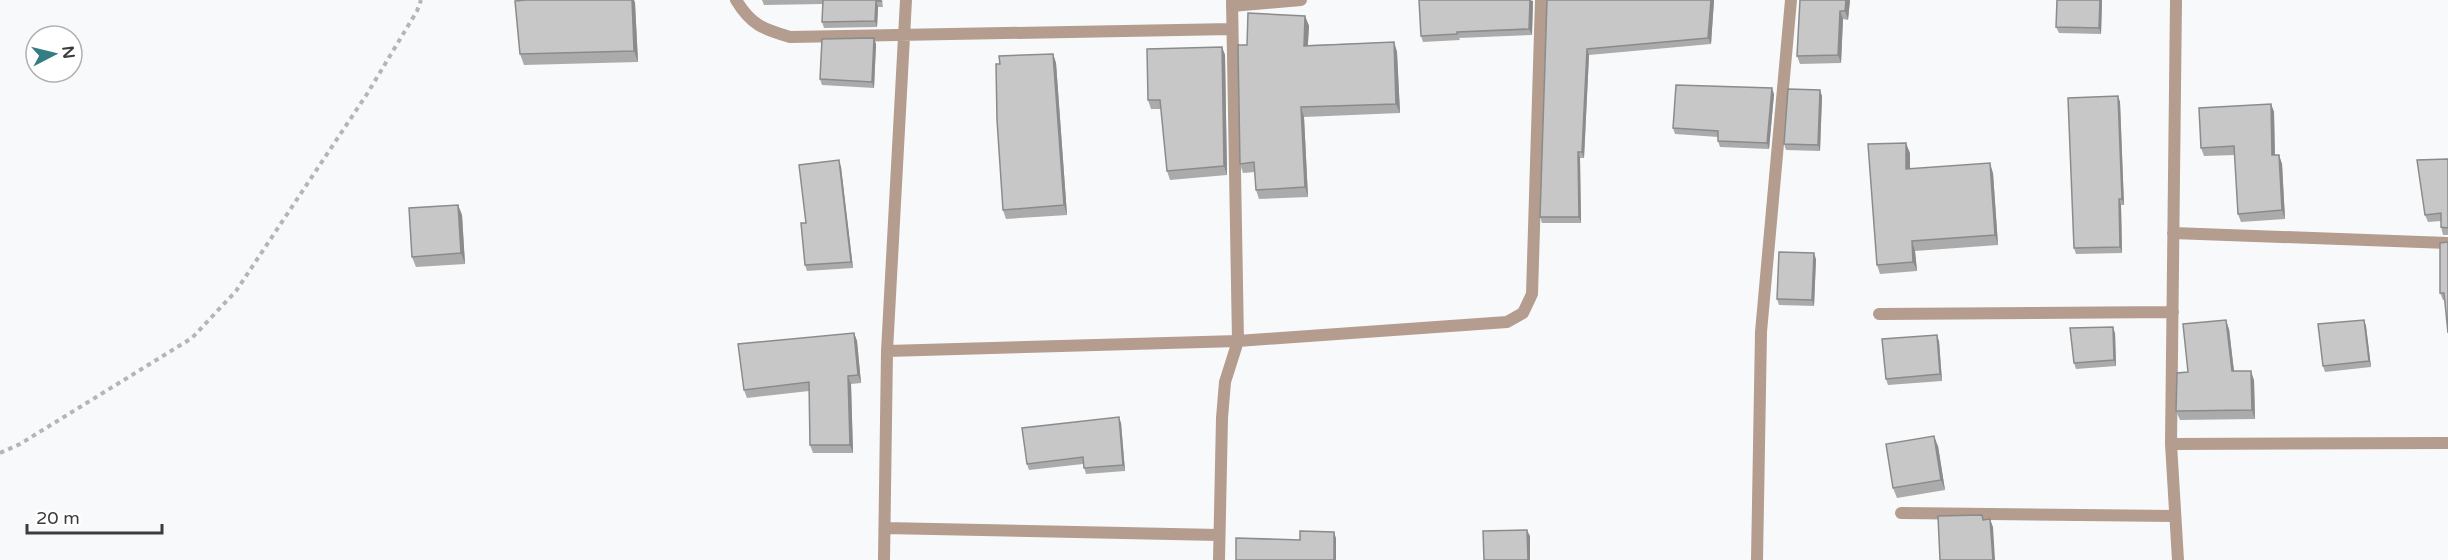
<svg xmlns="http://www.w3.org/2000/svg" width="2448" height="560" font-family="'Varela Round',sans-serif">
  <style>
    .lines { fill: none; stroke-linecap: round; stroke-linejoin: round }
    .path { stroke: #b4b5b6; stroke-width: 4; stroke-dasharray: 4.5 4.5; stroke-linecap: butt }
    .minor { stroke: #b49c8e; stroke-width: 12 }
    .wall { fill: #acabac }
    .shaded-wall { fill: #8c8b8c }
    .building { fill: #c8c7c8; stroke: #8c8b8c; stroke-width: 1.5 }
  </style>
  <rect width="100%" height="100%" fill="#f8f9fb"/>
  <g class="lines">
    <path class="path" d="M0,453l20,-9 172,-106 44,-47 131,-197 50,-83 4,-11"/>
    <path class="minor" d="M736,0c15,25 27,29 54,37l442,-8
      M2176,0l-5,444 7,116
      M1232,6l69,-6
      M2173,233l275,10
      M1879,314l294,-2
      M887,351l351,-10 269,-19 16,-9 9,-19 9,-294
      M2171,444l277,-1
      M1901,513l274,3
      M885,528l334,7
      M884,560l3,-209 19,-351
      M1219,560l3,-142 3,-36 13,-41 -6,-341
      M1757,560l4,-228 30,-332"/>
  </g>
  <path class="wall" d="M526,0h108l1,3 3,59 -114,3 -4,-11z
    M762,0h120l1,7h-5l-1,20 -53,1 -2,-6 1,-18 -59,1z
    M1547,0h167l-3,44 -122,11 -5,103h-4l1,65h-39l-2,-6z
    M1800,0h50l-2,20 -5,-1 -2,44 -41,1 -3,-8z
    M2057,0h45l-1,34 -42,-1 -3,-6z
    M1533,1l-1,34 -73,3 1,2 -37,2 -2,-6z
    M1305,16l4,10 -1,19 86,-3 3,10 3,61 -96,4 4,80 -49,2 -3,-9 -1,-18 -12,1 -3,-9 7,-119z
    M876,44l-2,44 -52,-3 -2,-6z
    M1222,47l3,8 2,120 -57,5 -3,-9 -6,-62h-10l-3,-9z
    M1053,54l3,9 11,152 -61,4 -3,-9 -3,-146z
    M1774,94l-5,55 -49,-2 -2,-6v-4l-43,-3 -2,-6z
    M1822,96l-2,55 -34,-1 -2,-6z
    M2118,96l2,6 4,103h-3l1,48 -46,1 -2,-6z
    M2271,104l3,8 1,43h4l3,9 3,55 -44,3 -3,-8 -3,-59 -31,1 -3,-8z
    M1910,153v16l83,4 5,72 -83,6 2,20 -37,3 -3,-9z
    M2448,159v76h-5l-2,-8v-6l-13,1 -3,-7z
    M841,167l12,101 -46,3 -2,-6 1,-42z
    M458,205l4,10 3,49 -49,3 -4,-10z
    M2448,242l-3,58h-2l-3,-7z
    M1816,259l-2,47 -35,-1 -2,-6z
    M2364,320l2,6 5,41 -46,5 -2,-6z
    M2229,329l5,42 20,9 1,39 -75,1 -4,-9 12,-39z
    M854,333l3,8 4,42 -10,1 2,69h-40l-3,-8 -1,-54 -62,7 -3,-8z
    M2115,333l1,33 -40,3 -2,-6z
    M1939,341l3,40 -54,4 -2,-6z
    M1121,423l4,48 -39,3 -3,-10 -54,6 -2,-6z
    M1938,446l7,44 -48,8 -4,-10z"/>
  <path class="shaded-wall" d="M632,0h2l1,3 3,59 -4,-11z
    M1530,0l3,1 -1,34 -3,-6z
    M1711,0h3l-3,44 -3,-6z
    M1846,0h4l-2,20 -3,-9z
    M2100,0h2l-1,34 -2,-6z
    M876,1l2,6 -1,20 -2,-6z
    M1840,11l3,8 -2,44 -3,-8z
    M1305,16l4,10 -2,29 -3,-9z
    M874,38l2,6 -2,44 -2,-6z
    M1394,42l3,10 3,61 -4,-9z
    M1222,47l3,8 2,120 -3,-9z
    M1587,49l2,6 -5,103 -2,-6z
    M1053,54l3,9 11,152 -3,-10z
    M1772,88l2,6 -5,55 -2,-6z
    M1820,90l2,6 -2,55 -2,-6z
    M2118,96l2,6 4,103 -2,-6z
    M2271,104l3,8 1,52 -3,-9z
    M1301,107l3,10 4,80 -3,-10z
    M1906,143l4,10v26l-4,-10z
    M1578,152l2,6 1,65 -2,-6z
    M2279,155l3,9 3,55 -3,-9z
    M839,160l2,7 12,101 -2,-6z
    M1990,163l3,10 5,72 -3,-10z
    M2119,199l2,6 1,48 -2,-6z
    M458,205l4,10 3,49 -4,-11z
    M1912,241l3,10 2,20 -4,-9z
    M1814,253l2,6 -2,47 -2,-6z
    M2226,320l3,9 6,51 -3,-9z
    M2364,320l2,6 5,41 -2,-6z
    M2113,327l2,6 1,33 -2,-6z
    M854,333l3,8 4,42 -3,-8z
    M1937,335l2,6 3,40 -2,-7z
    M2251,371l3,9 1,39 -3,-9z
    M848,376l3,8 2,69 -3,-8z
    M1119,417l2,6 4,48 -2,-6z
    M1934,436l4,10 7,44 -4,-10z
    M1990,519l3,8 2,33h-2z
    M1527,530l3,6v24h-2z
    M1334,532l2,6v22h-2z"/>
  <path class="building" d="M526,0h106l2,51 -114,3 -5,-53z
    M823,0h57l1,1h-5l-1,20 -53,1z
    M1419,0h111l-1,29 -72,3v2l-36,2z
    M1547,0h164l-3,38 -121,11 -5,103h-4l1,65h-39z
    M1800,0h46l-1,11h-5l-2,44 -41,1z
    M2057,0h43l-1,28 -43,-1z
    M1248,13l57,3 -1,30 90,-4 2,62 -95,3 4,80 -49,3 -2,-28 -14,2 -2,-119h9z
    M874,38l-2,44 -52,-3 2,-40z
    M1222,47l2,119 -57,5 -7,-71h-12l-1,-51z
    M1053,54l11,151 -61,5 -6,-90 -1,-56h4l-1,-8z
    M1676,85l96,3 -5,55 -49,-2v-10l-45,-3z
    M1788,89l32,1 -2,55 -34,-1z
    M2118,96l4,103h-3l1,48 -46,1 -6,-150z
    M2271,104l1,51h7l3,55 -44,4 -4,-68 -33,2 -2,-40z
    M1906,143v26l84,-6 5,72 -83,6 1,21 -36,3 -9,-121z
    M2448,159v69l-7,-1v-14l-16,2 -8,-55z
    M839,160l12,102 -46,3 -4,-42h5l-7,-58z
    M458,205l3,48 -49,4 -3,-49z
    M2448,242v91l-4,-40h-4v-50z
    M1779,252l35,1 -2,47 -35,-1z
    M2226,320l6,51h19l1,39 -76,1 1,-38 11,-1 -5,-48z
    M2364,320l5,41 -46,5 -5,-42z
    M2113,327l1,33 -40,3 -4,-35z
    M854,333l4,42 -10,1 2,69h-40l-1,-63 -65,8 -6,-46z
    M1937,335l3,39 -54,5 -4,-40z
    M1119,417l4,48 -39,3 -1,-11 -56,7 -5,-36z
    M1934,436l7,44 -48,8 -7,-44z
    M1982,515l1,5 7,-1 3,41h-53l-2,-44z
    M1527,530l1,30h-44l-1,-29z
    M1300,531l34,1v28h-98v-22l64,2z"/>
  <g transform="translate(54 54) rotate(83)"><circle r="28" fill="#ffffff" stroke="#b1b1b1" stroke-width="1.5"/>
  <path d="M0-4.5L10 22L0 15L-10 22Z" fill="#347d83"/>
  <text y="-9" font-size="16" font-weight="bold" text-anchor="middle" fill="#3c3c3d">N</text>
  </g>
  <path d="M27 524v9h135v-9" fill="none" stroke="#3c3c3d" stroke-width="3"/>
  <text x="36" y="524" font-size="18" fill="#3c3c3d" stroke="#ffffff" stroke-width="4.5" paint-order="stroke">20 m</text>
</svg>
